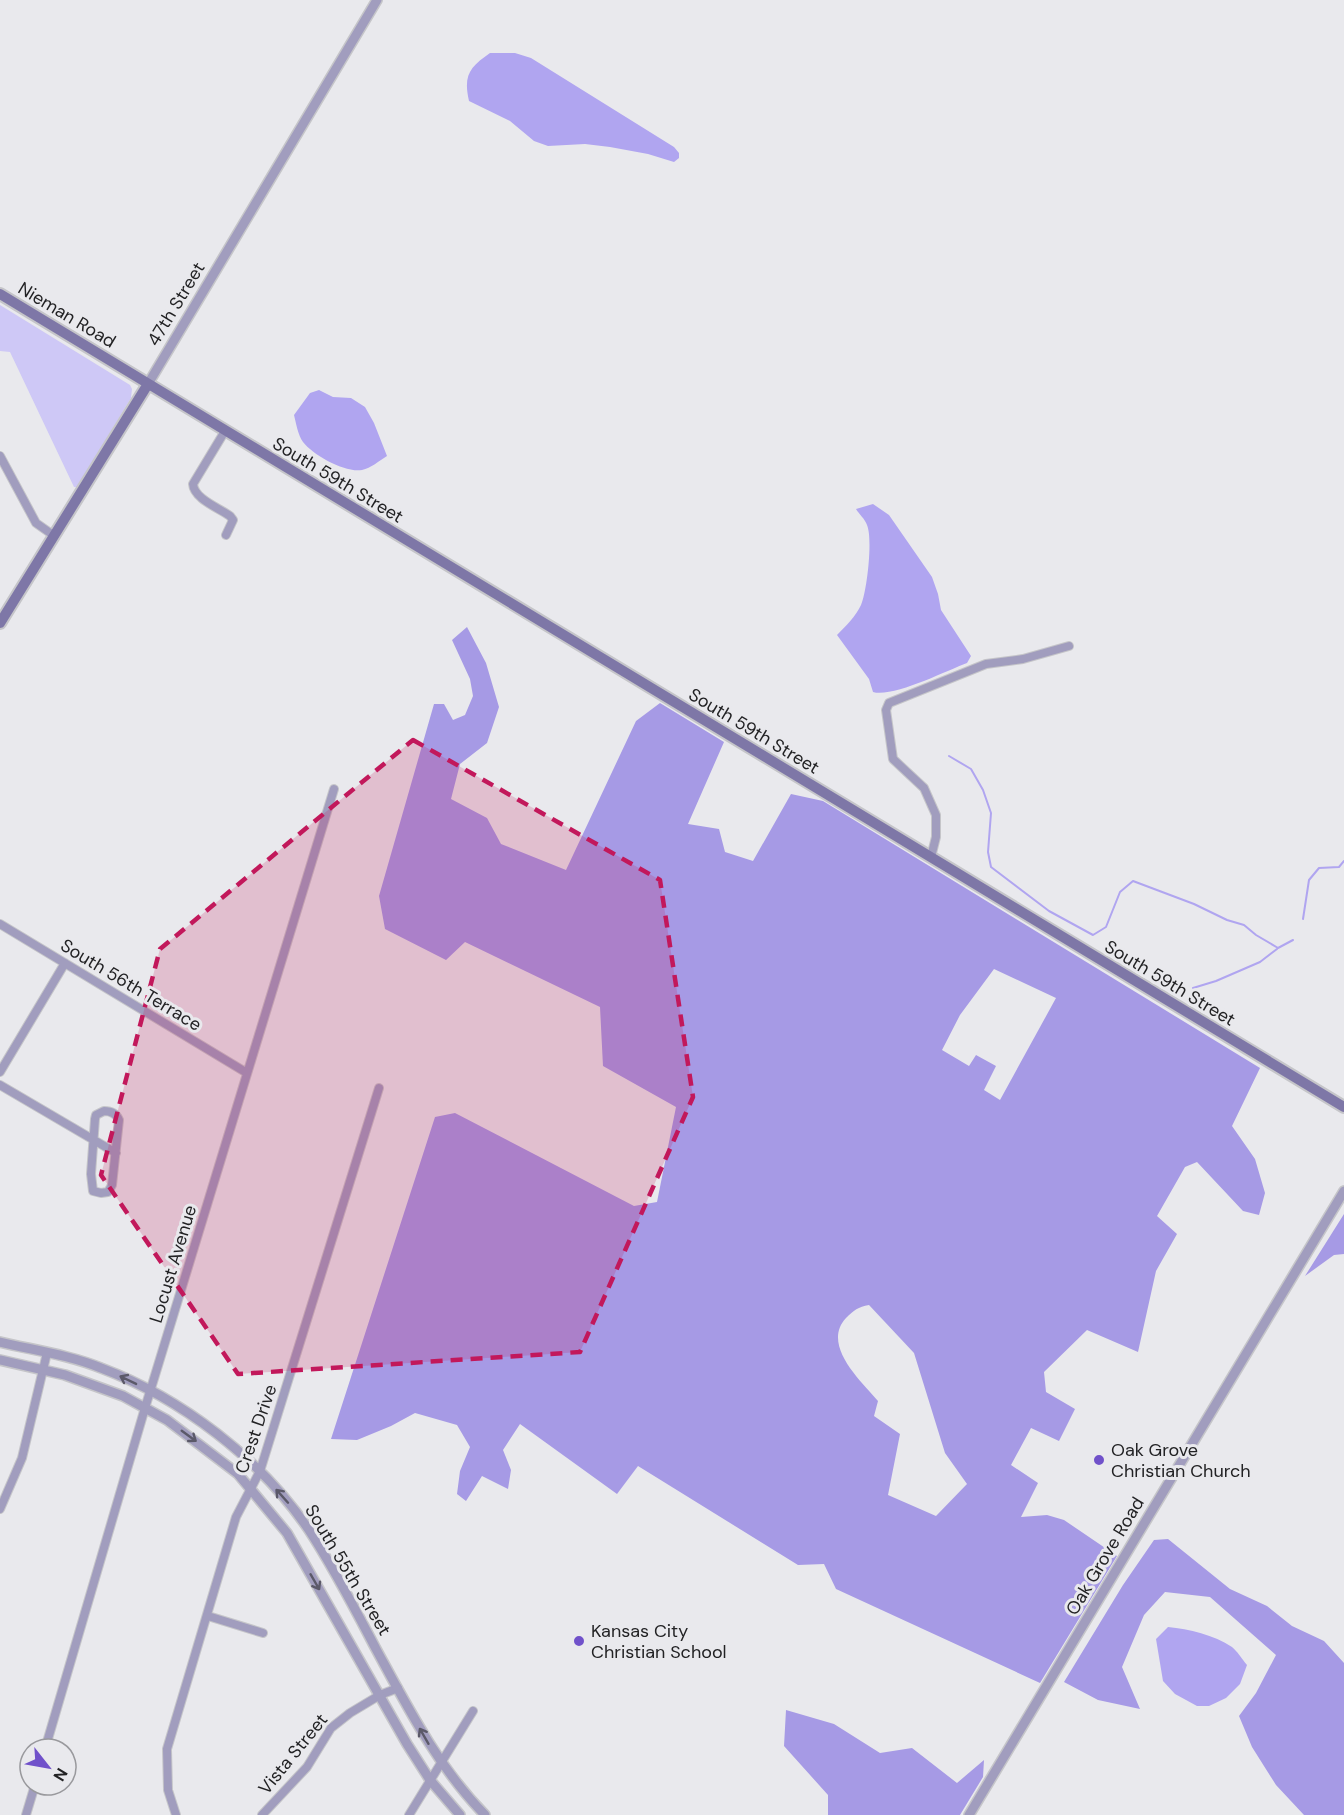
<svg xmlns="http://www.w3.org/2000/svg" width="1344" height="1815" font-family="'DM Sans',sans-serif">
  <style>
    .green { fill: #cec8f6 }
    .forest { fill: #a69ae5; fill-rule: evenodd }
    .water { fill: #b0a5f0 }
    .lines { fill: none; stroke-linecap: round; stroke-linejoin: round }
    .stream { stroke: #b0a5f0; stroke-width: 2 }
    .minor-casing { stroke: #c5c5c9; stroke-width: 10 }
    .tertiary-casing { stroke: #c5c5c9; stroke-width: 12 }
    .secondary-casing { stroke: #c5c5c9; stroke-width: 14 }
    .minor { stroke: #a19dbe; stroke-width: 8 }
    .tertiary { stroke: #a19dbe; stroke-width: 9 }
    .secondary { stroke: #7e77a7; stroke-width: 10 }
    .oneway { stroke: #5b5969 }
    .marked { fill: #c2185b; fill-opacity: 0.2; stroke: #c2185b; stroke-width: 4.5; stroke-dasharray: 12 8; stroke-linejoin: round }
    .poi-dot { fill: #7051ca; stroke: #e9e9ed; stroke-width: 2 }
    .labels { text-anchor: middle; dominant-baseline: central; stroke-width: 6; stroke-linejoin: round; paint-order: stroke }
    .street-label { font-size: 18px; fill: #222224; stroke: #e9e9ed }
    .poi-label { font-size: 18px; fill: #222224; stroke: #e9e9ed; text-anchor: start }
  </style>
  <rect width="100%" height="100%" fill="#e9e9ed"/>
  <path class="green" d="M0,305l130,80 2,4 -1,9 -54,89h-3l-64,-135 -10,-1z"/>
  <path class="forest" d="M467,627l19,36 13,44 -12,36 -27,21 -9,35 36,19 14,26 65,26 70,-149 24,-18 64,39 -36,82 31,5 6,23 28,9 38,-67 32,7 437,267 -28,58 23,33 10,34 -6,22 -16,-4 -46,-49 -12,5 -28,49 20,18 -21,37 -18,81 -51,-22 -43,42 2,20 29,17 -16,32 -28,-13 -20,37 27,18 -17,34 26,-2 17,5 53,36 -77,127 -204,-94 -12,-25 -26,1 -160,-99 -21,28 -97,-70 -17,26 8,20 -3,19 -26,-13 -16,25 -9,-7 3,-23 10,-24 -13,-22 -42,-12 -24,13 -34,14 -26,-1 104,-322 20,-4 179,93 23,-4 19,-95 -73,-41 -3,-59 -135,-65 -19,18 -61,-31 -6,-33 55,-192h10l9,16 12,-5 8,-19 -3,-17 -18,-39zM994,969l62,29 -56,102 -16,-10 12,-24 -20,-11 -7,11 -27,-16 18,-35zM869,1305l45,48 31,100 22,31 -31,32 -48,-21 12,-61 -26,-18 4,-15c-17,-20 -57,-56 -32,-83 8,-8 12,-11 23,-13z
    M1344,1214v40l-10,1 -29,21z
    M1168,1539l62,50 37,17 25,20 32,15 20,22v152h-40l-28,-30 -24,-38 -13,-31 17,-23 20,-38 -66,-58 -45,-5 -21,23 -22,52 18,42 -42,-9 -34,-18 59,-97 31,-45z
    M786,1710l48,14 46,29 32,-5 45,35 27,-23 -1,17 -23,38h-132v-20l-44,-49z"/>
  <path class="water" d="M490,53h25l16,5 143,89 5,6v5l-5,4 -26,-8 -38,-7 -25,-3 -37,2 -14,-5 -24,-20 -41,-20c-6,-26 1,-34 21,-48z
    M319,390l14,7 18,1 14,9 9,16 13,33c-8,5 -16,12 -25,14 -17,3 -49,-15 -59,-28 -5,-7 -7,-19 -9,-27l16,-22z
    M873,504l16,11 43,62 6,17 3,16 30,46 -4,7c-21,8 -75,35 -94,29l-4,-13 -32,-44c9,-9 19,-19 24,-30 6,-14 12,-66 6,-80 -2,-6 -8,-11 -11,-16z
    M1168,1627c21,2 46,8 64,20 5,4 10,12 15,18l-7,19 -14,14 -17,8h-12l-22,-12 -12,-13 -7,-42z"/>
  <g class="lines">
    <path class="stream" d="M949,756l22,13 12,21 8,23 -3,39 3,15 58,44 44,24 13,-8 14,-35 13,-11 61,23 33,16 17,5 12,10 22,13 15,-8
      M1303,919l6,-39 10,-12 20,-1 5,-6
      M1193,988l23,-7 44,-19 17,-13"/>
    <defs>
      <path id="minor" d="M225,431l-32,53c1,15 26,24 37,32l3,4 -7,15
        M0,456l36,67 17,12
        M931,857l5,-20v-22l-12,-27 -31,-29 -7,-49 3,-7 97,-39 37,-5 46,-13
        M0,924l247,149
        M0,1072l65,-109
        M0,1085l116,68
        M104,1111c7,0 12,2 15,9l-7,65 -4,7 -7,1 -8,-2 -2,-17 4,-55 1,-4z
        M0,1509l22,-51 25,-105
        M208,1616l55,17
        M45,1749l100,-341 189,-619
        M26,1815l9,-30
        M176,1815l-8,-25 -1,-41 69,-232 24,-46 119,-383
        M262,1815l45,-48 24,-39 19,-15 30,-18 18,-7
        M409,1815l64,-104"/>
      <path id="tertiary" d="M148,384l229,-384
        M0,1342c33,8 69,13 101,26 80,30 160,91 208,162 25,38 46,79 67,119 32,59 62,118 109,166
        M0,1360l65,15 58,21 44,24 71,54 49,59 120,211 23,36 30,35
        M969,1815l375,-624"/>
      <path id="secondary" d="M0,294l1344,813
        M0,623l148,-239"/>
    </defs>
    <use href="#minor" class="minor-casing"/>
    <use href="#tertiary" class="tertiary-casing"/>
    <use href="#secondary" class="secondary-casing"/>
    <use href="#minor" class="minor"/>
    <use href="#tertiary" class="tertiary"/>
    <use href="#secondary" class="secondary"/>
  </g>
  <defs><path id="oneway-shaft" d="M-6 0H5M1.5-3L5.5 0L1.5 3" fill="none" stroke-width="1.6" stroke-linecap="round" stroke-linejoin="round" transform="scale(1.5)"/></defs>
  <g class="oneway">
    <use href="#oneway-shaft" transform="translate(128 1380) rotate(-154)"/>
    <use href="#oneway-shaft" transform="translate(189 1436) rotate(36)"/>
    <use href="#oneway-shaft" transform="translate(282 1496) rotate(-132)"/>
    <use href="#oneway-shaft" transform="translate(315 1582) rotate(60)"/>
    <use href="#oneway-shaft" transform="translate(424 1736) rotate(-120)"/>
  </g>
  <path class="marked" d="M413,740l247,140 33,217 -113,255 -342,22 -137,-199 59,-226z"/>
  <g class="poi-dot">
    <circle cx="1099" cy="1460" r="6"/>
    <circle cx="579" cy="1641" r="6"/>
  </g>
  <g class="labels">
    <g class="street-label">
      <text transform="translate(176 304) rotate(-59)">47th Street</text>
      <text transform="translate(67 315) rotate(31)">Nieman Road</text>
      <text transform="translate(338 480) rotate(31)">South 59th Street</text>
      <text transform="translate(754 731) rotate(31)">South 59th Street</text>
      <text transform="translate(1170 983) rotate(31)">South 59th Street</text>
      <text transform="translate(131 985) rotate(31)">South 56th Terrace</text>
      <text transform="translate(173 1264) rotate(-73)">Locust Avenue</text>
      <text transform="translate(256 1429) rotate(-71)">Crest Drive</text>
      <text transform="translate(1105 1556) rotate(-59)">Oak Grove Road</text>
      <text transform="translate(348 1570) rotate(59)">South 55th Street</text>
      <text transform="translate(293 1754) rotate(-51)">Vista Street</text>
    </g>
    <g class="poi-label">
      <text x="1111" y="1450">Oak Grove<tspan x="1111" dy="21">Christian Church</tspan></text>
      <text x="591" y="1631">Kansas City<tspan x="591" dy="21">Christian School</tspan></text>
    </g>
  </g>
  <g transform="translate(48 1767) rotate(121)"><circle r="28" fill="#e9e9ed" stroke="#99999d" stroke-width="1.5"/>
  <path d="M0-4.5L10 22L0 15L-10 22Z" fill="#7051ca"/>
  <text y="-9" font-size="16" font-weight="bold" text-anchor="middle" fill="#222224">N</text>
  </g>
</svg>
